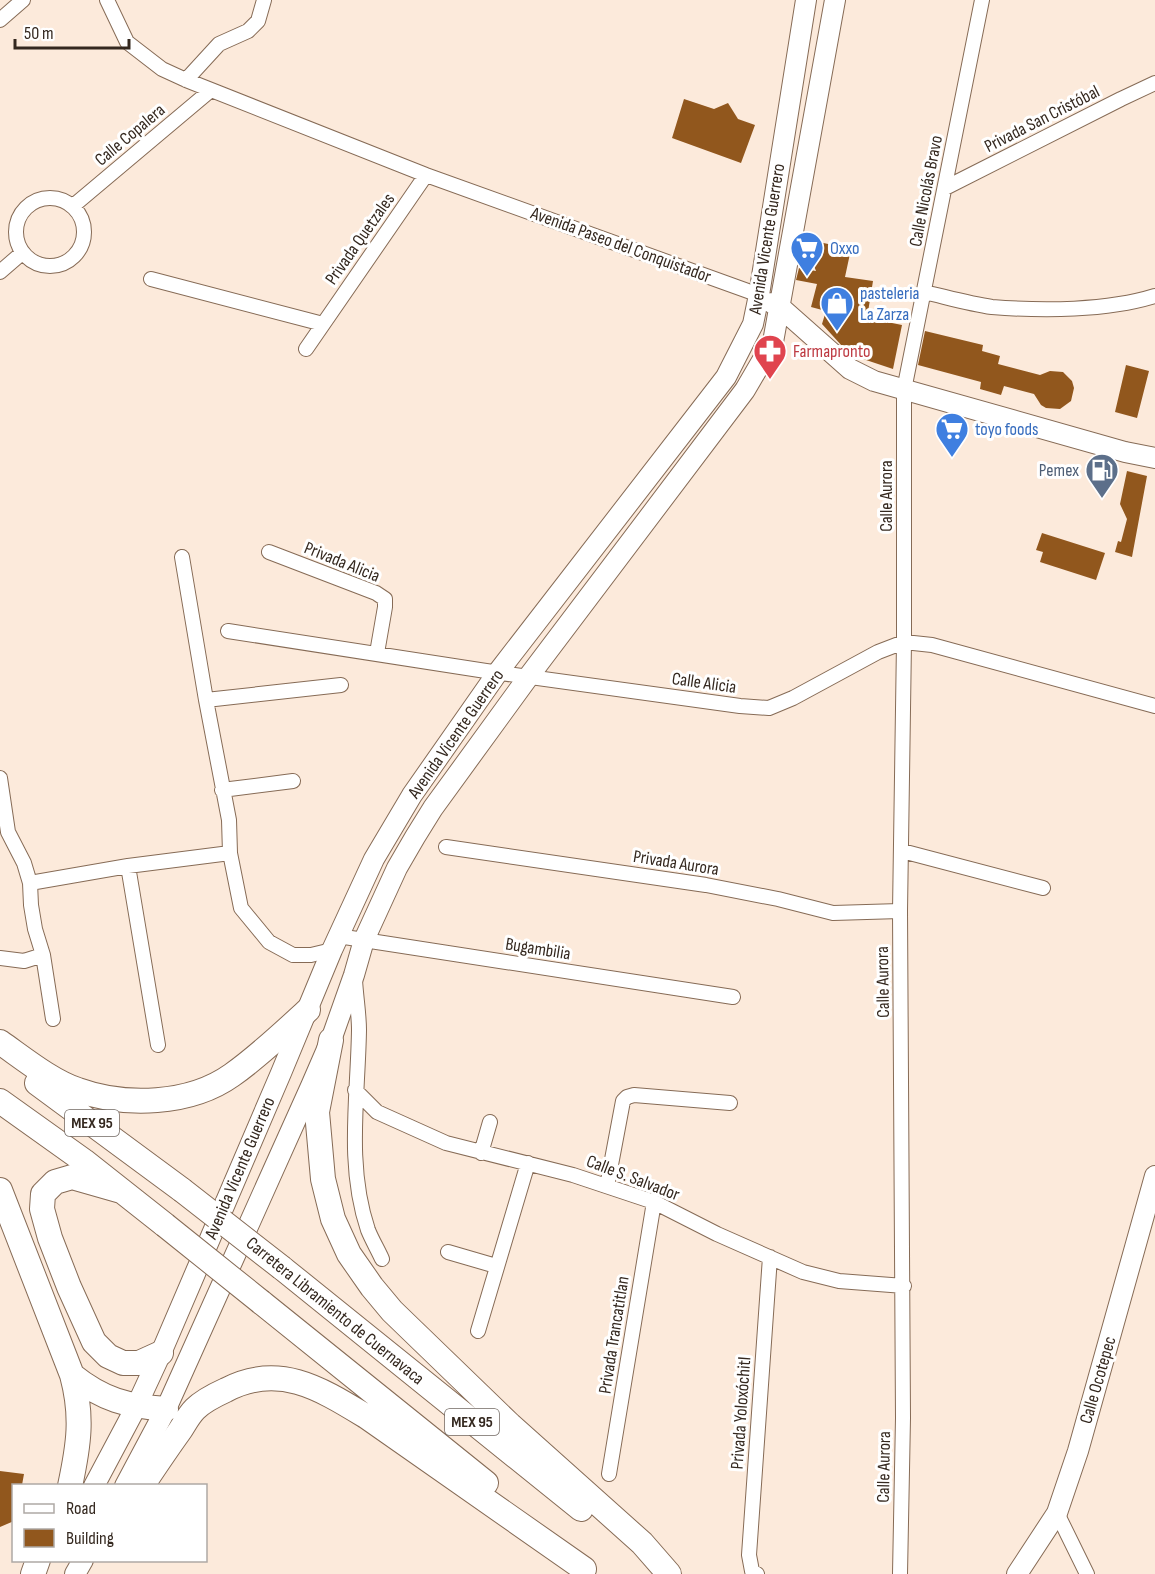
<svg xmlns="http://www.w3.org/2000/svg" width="1155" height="1574" font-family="'Sofia Sans Condensed',sans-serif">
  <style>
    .building { fill: #91571d }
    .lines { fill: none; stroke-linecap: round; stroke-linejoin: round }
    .street-casing { stroke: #866b56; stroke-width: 16 }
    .secondary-casing { stroke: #866b56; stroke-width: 22 }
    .highway-casing { stroke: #866b56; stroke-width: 26 }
    .street { stroke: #fff; stroke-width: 14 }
    .secondary { stroke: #fff; stroke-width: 20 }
    .highway { stroke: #fff; stroke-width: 24 }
    .highway-bridge-casing { stroke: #866b56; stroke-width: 26; stroke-linecap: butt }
    .highway-bridge { stroke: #fff; stroke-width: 24 }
    .labels { text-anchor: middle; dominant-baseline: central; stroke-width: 6; stroke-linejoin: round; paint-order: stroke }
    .shield { fill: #fff; stroke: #716862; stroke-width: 1.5 }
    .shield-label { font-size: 16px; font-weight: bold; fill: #34281f }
    .street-label { font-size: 18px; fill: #34281f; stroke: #fff }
    .shop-label { font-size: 18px; fill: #366cbe; stroke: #fff; text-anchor: start }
    .health-label { font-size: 18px; fill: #be3a42; stroke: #fff; text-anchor: start }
    .service-label { font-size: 18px; fill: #4e5e75; stroke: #fff; text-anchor: end }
  </style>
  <rect width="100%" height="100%" fill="#fceadb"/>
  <path class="building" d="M684,99l30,10 14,-6 10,16 17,6 -14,38 -69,-25z
    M819,242l32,7 -6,28 28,4 -6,37 35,7 -9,44 -33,-11 -18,-12 -20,-22 4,-13 -15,-4 6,-23 -21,-4 3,-12 17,3 -7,-18 9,-4z
    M925,331l58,14 -1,6 18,5 -2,8 42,11 10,-4 13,1 9,9 2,7 -3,13 -11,8 -14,-1 -5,-3 -7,-11 -30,-8 -3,9 -21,-6 1,-7 -63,-17z
    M1126,365l23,6 -12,47 -22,-6z
    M1127,471l20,5 -15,81 -17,-5 3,-11 3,1 6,-23 -7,-15z
    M1042,533l63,20 -9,27 -56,-18 3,-10 -7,-2z
    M0,1471l24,3 -2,11h-8v36l-14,6z"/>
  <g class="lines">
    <defs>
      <path id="street" d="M107,0l20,42 35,27 24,11 240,95 333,120
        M0,20l23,-20
        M186,80l33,-36 29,-13 10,-10 6,-21
        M945,188l176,-89 34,-16
        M16 232a34 34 0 1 1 68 0a34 34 0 1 1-68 0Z
        M73,206l138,-116
        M0,272l22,-19
        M151,279l172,45
        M924,292c22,5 46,12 68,15 50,4 115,4 163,-11
        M306,349l120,-174
        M269,552l107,41 9,6v8l-8,46
        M182,557l24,143 23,120 1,33 11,55 28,34 24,13h18l21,-5
        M228,631l258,40 254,35 29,2 24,-10 85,-46 26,-10 28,3 223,61
        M206,700l135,-15
        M0,778l8,54 16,31 6,20 1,22 4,24 8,26 10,64
        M222,790l71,-9
        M446,847l260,38 72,14 55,14 67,-2
        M902,851l141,37
        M128,866l30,179
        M30,883l98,-17 102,-13
        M338,936l395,61
        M0,958l24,3 19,-6
        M355,980c1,17 4,34 4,50 -1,67 -13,135 9,200 4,10 10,20 14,29
        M355,1090l22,22 69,31 127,32 81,27 63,32 86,38 36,9 65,5
        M481,1153l9,-31
        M607,1186l16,-85 4,-4 7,-2 96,8
        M448,1252l48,14
        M478,1331l50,-168
        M609,1474l45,-272
        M1057,1513l30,61
        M757,1574l-5,-3 -3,-16 21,-298
        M900,1574l3,-156 -3,-507 4,-269v-252l78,-390"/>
      <path id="secondary" d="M772,303l8,4 70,62 24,12 251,71 30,6
        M94,1486l42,-79 25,-54 120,-280 51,-123 42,-91 38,-64 86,-123 228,-295 27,-53 6,-29 47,-295
        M125,1486l41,-77 145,-323 20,-46 23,-65 10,-35 33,-72 18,-31 18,-29 96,-132 216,-286 28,-48 62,-342
        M75,1574l8,-14
        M1017,1574l40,-61 21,-62 77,-275"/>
      <path id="highway" d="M331,1040l-14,72 6,67 10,40 16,35 23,33 20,24 118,114 132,118 27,31
        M0,1042c23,16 51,39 78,48 47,17 112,15 154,-15 27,-19 51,-42 76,-65
        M37,1083l145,107
        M0,1101l84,60 81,64
        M0,1190l72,185c11,41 7,69 -2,111
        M121,1191l-49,-14 -17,5 -12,12 -1,15 8,29 19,49 25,55 14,14 15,7h16l22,-10
        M282,1268l299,241
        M261,1302l225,181
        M72,1375c31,25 55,31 94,34
        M142,1486c12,-18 24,-36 37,-54 5,-7 9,-16 16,-23 8,-8 20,-14 31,-19 53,-28 95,-1 141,27l217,152
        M33,1574l5,-14"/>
    </defs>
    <use href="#street" class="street-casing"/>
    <use href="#secondary" class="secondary-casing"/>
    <use href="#highway" class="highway-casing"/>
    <use href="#street" class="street"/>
    <use href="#secondary" class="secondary"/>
    <use href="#highway" class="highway"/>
    <defs>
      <path id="highway-bridge" d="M182,1190l100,78
        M165,1225l96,77"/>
    </defs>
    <use href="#highway-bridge" class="highway-bridge-casing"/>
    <use href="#highway-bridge" class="highway-bridge"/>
  </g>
  <defs>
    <symbol id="supermarket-pin" viewBox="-11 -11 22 30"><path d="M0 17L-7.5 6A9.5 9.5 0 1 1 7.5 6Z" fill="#3f7fe0" stroke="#fff"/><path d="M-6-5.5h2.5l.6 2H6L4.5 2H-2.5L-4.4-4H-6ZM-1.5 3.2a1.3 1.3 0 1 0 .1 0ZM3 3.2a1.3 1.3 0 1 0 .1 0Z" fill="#fff"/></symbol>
    <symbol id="shop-pin" viewBox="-11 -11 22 30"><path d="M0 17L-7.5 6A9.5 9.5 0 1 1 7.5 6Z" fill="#3f7fe0" stroke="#fff"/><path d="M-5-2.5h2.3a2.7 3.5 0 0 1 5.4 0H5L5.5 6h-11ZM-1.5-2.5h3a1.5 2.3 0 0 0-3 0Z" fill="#fff"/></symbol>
    <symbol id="pharmacy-pin" viewBox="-11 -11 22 30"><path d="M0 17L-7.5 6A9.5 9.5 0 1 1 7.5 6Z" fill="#e0444e" stroke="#fff"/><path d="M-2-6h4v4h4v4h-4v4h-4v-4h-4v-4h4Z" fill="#fff"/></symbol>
    <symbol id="fuel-pin" viewBox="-11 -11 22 30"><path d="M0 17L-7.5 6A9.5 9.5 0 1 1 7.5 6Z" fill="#5c6f8a" stroke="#fff"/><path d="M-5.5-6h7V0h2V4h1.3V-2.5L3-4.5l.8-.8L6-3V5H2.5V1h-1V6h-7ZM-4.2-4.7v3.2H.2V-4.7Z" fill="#fff"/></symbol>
  </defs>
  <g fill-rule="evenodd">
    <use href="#supermarket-pin" x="788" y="229" width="38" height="52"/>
    <use href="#shop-pin" x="818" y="284" width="38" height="52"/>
    <use href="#pharmacy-pin" x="751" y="332" width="38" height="52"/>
    <use href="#supermarket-pin" x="933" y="410" width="38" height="52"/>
    <use href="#fuel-pin" x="1083" y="451" width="38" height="52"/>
  </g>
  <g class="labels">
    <g class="shield">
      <rect x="65" y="1110" width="54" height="26" rx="4.5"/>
      <rect x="445" y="1409" width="54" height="26" rx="4.5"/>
    </g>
    <g class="shield-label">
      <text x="92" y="1123">MEX 95</text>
      <text x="472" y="1422">MEX 95</text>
    </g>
    <g class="street-label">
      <text transform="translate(1042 119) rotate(-27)">Privada San Cristóbal</text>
      <text transform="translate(130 135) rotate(-40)">Calle Copalera</text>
      <text transform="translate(926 191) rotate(-79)">Calle Nicolás Bravo</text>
      <text transform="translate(360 239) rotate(-55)">Privada Quetzales</text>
      <text transform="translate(767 239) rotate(-81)">Avenida Vicente Guerrero</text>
      <text transform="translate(621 245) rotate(20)">Avenida Paseo del Conquistador</text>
      <text transform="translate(886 496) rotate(-90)">Calle Aurora</text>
      <text transform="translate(342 562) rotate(22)">Privada Alicia</text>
      <text transform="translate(704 683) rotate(8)">Calle Alicia</text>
      <text transform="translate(456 734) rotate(-55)">Avenida Vicente Guerrero</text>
      <text transform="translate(676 863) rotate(9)">Privada Aurora</text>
      <text transform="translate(538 949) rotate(9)">Bugambilia</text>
      <text transform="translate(883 982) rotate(-91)">Calle Aurora</text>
      <text transform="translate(240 1168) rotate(-67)">Avenida Vicente Guerrero</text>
      <text transform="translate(633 1178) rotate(21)">Calle S. Salvador</text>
      <text transform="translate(335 1311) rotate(39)">Carretera Libramiento de Cuernavaca</text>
      <text transform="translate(614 1335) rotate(-81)">Privada Trancatitlan</text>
      <text transform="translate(1098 1380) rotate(-74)">Calle Ocotepec</text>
      <text transform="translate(741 1413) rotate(-86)">Privada Yoloxóchitl</text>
      <text transform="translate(884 1467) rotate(-89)">Calle Aurora</text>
    </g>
    <g class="shop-label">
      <text x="830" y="248">Oxxo</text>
      <text x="860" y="293">pasteleria<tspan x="860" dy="21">La Zarza</tspan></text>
      <text x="975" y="429">toyo foods</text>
    </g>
    <g class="health-label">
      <text x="793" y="351">Farmapronto</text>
    </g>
    <g class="service-label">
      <text x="1079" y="470">Pemex</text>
    </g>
  </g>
  <rect x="12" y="1484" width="195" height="78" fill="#ffffff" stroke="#aea9a5" stroke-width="1.5"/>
  <rect x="24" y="1504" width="30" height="9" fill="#ffffff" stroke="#aea9a5" stroke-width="1.5"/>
  <text x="66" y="1514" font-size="18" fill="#34281f">Road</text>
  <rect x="24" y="1529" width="30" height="18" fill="#91571d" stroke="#aea9a5" stroke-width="1.5"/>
  <text x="66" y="1544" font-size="18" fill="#34281f">Building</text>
  <path d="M15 39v9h114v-9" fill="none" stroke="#34281f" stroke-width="3"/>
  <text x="24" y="39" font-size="18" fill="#34281f" stroke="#ffffff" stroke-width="4.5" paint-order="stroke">50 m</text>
</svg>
